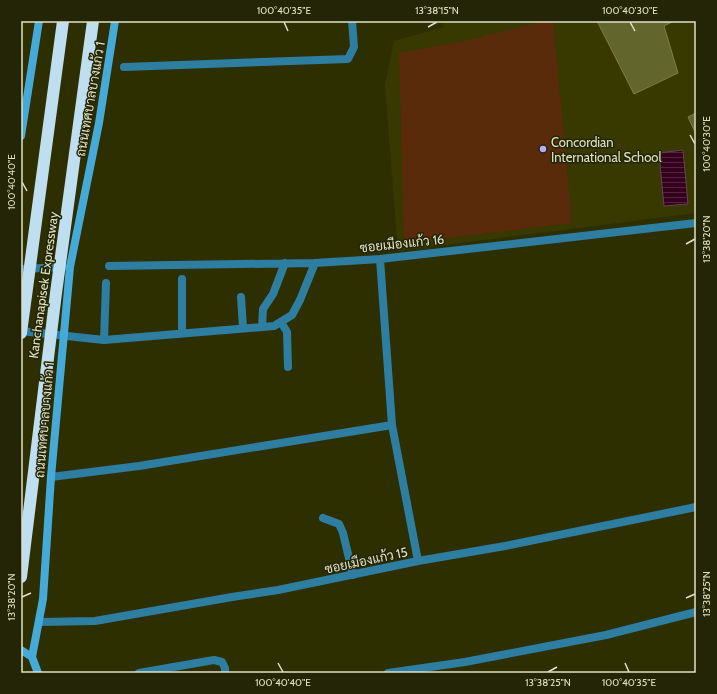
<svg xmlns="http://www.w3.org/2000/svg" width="717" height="694" font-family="Cabin,Sarabun,sans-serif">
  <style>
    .built { fill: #373901 }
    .pitch { fill: #592b0b }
    .water { fill: url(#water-rules); stroke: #674450 }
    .building { fill: #62652c; stroke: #7c8046 }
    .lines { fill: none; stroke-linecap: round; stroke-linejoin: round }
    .street { stroke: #2e7ea2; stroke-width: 8 }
    .secondary { stroke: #45aad8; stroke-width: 8 }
    .highway-bridge { stroke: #bfdff1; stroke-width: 12 }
    .ticks { fill: none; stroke: #dfe2c4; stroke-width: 1.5 }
    .poi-dot { fill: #b8abf7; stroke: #232506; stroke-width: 1.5 }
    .labels { text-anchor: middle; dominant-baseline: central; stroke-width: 3; stroke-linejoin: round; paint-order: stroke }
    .street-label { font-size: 13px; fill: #dfe2c4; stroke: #232506 }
    .poi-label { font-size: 13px; fill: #dfe2c4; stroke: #232506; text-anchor: start }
    .neatline { fill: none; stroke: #dfe2c4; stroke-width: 1.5 }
    .ticks-label { font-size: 10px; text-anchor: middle; fill: #dfe2c4 }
  </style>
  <defs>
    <pattern id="water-rules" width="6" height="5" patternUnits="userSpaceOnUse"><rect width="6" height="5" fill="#34001e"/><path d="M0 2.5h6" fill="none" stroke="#51253d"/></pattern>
  </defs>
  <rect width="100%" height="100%" fill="#2e2f01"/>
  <path class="built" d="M442,21h254v192l-298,38 -13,-166 9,-44 50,-14z"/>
  <path class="pitch" d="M544,21h9l19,202 -168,20 -5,-190 66,-12z"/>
  <path class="water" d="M683,150l5,54 -24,2 -5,-53z"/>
  <path class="building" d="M597,21h77l-10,5 14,47 -44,21z
    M696,113v21l-8,-17z"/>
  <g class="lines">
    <path class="street" d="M124,67l224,-8 6,-12 -2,-26
      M380,259l12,166 26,136
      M285,263l-12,31 -10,15 -1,18 12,-1 18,-11 8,-15 15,-37
      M109,266l206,-3 65,-4 316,-36
      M21,269l42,-2
      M182,279v54
      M241,297l2,31
      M281,322l6,10 1,35
      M21,331l83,9 158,-13
      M104,340l2,-57
      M51,477l88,-11 253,-41
      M323,518l16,6 4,9 10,42
      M39,622l56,-1 137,-24 46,-7 140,-29 87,-15 191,-39
      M139,673l75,-13 8,2 3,6v5
      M388,673l77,-11 141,-27 90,-23"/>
    <path class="secondary" d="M21,136l18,-115
      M21,650l11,7 6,16
      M32,657l11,-58 8,-122 19,-210 29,-144 16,-102"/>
    <path class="highway-bridge" d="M21,333l42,-312
      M21,577l35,-284 37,-272"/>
  </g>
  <path class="ticks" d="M284,22l4,9M630,22l5,9M428,27l9,-5M690,135l5,9M22,182l5,9M686,244l9,-5M22,597l9,-4M686,598l9,-4M278,663l5,9M625,663l4,9M548,672l9,-5"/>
  <circle class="poi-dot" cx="543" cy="149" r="4"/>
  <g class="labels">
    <g class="street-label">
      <text transform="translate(90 99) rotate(-80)">ถนนเทศบาลบางแก้ว 1</text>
      <text transform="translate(402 243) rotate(-6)">ซอยเมืองแก้ว 16</text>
      <text transform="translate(43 285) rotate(-82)">Kanchanapisek Expressway</text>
      <text transform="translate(44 420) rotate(-85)">ถนนเทศบาลบางแก้ว 1</text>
      <text transform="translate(366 560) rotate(-12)">ซอยเมืองแก้ว 15</text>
    </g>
    <g class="poi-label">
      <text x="551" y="142">Concordian<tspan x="551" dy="15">International School</tspan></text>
    </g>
  </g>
  <rect width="717" height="694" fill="none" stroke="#232506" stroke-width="44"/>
  <rect x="22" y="22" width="673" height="650" class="neatline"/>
  <g class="ticks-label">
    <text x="284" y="14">100°40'35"E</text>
    <text x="437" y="14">13°38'15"N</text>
    <text x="630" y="14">100°40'30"E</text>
    <text transform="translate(706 144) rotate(-90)" y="4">100°40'30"E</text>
    <text transform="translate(11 182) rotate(-90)" y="4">100°40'40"E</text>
    <text transform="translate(706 239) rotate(-90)" y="4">13°38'20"N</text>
    <text transform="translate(706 594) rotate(-90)" y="4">13°38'25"N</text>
    <text transform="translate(11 597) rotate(-90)" y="4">13°38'20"N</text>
    <text x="283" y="686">100°40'40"E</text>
    <text x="548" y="686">13°38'25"N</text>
    <text x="629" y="686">100°40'35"E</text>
  </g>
</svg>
